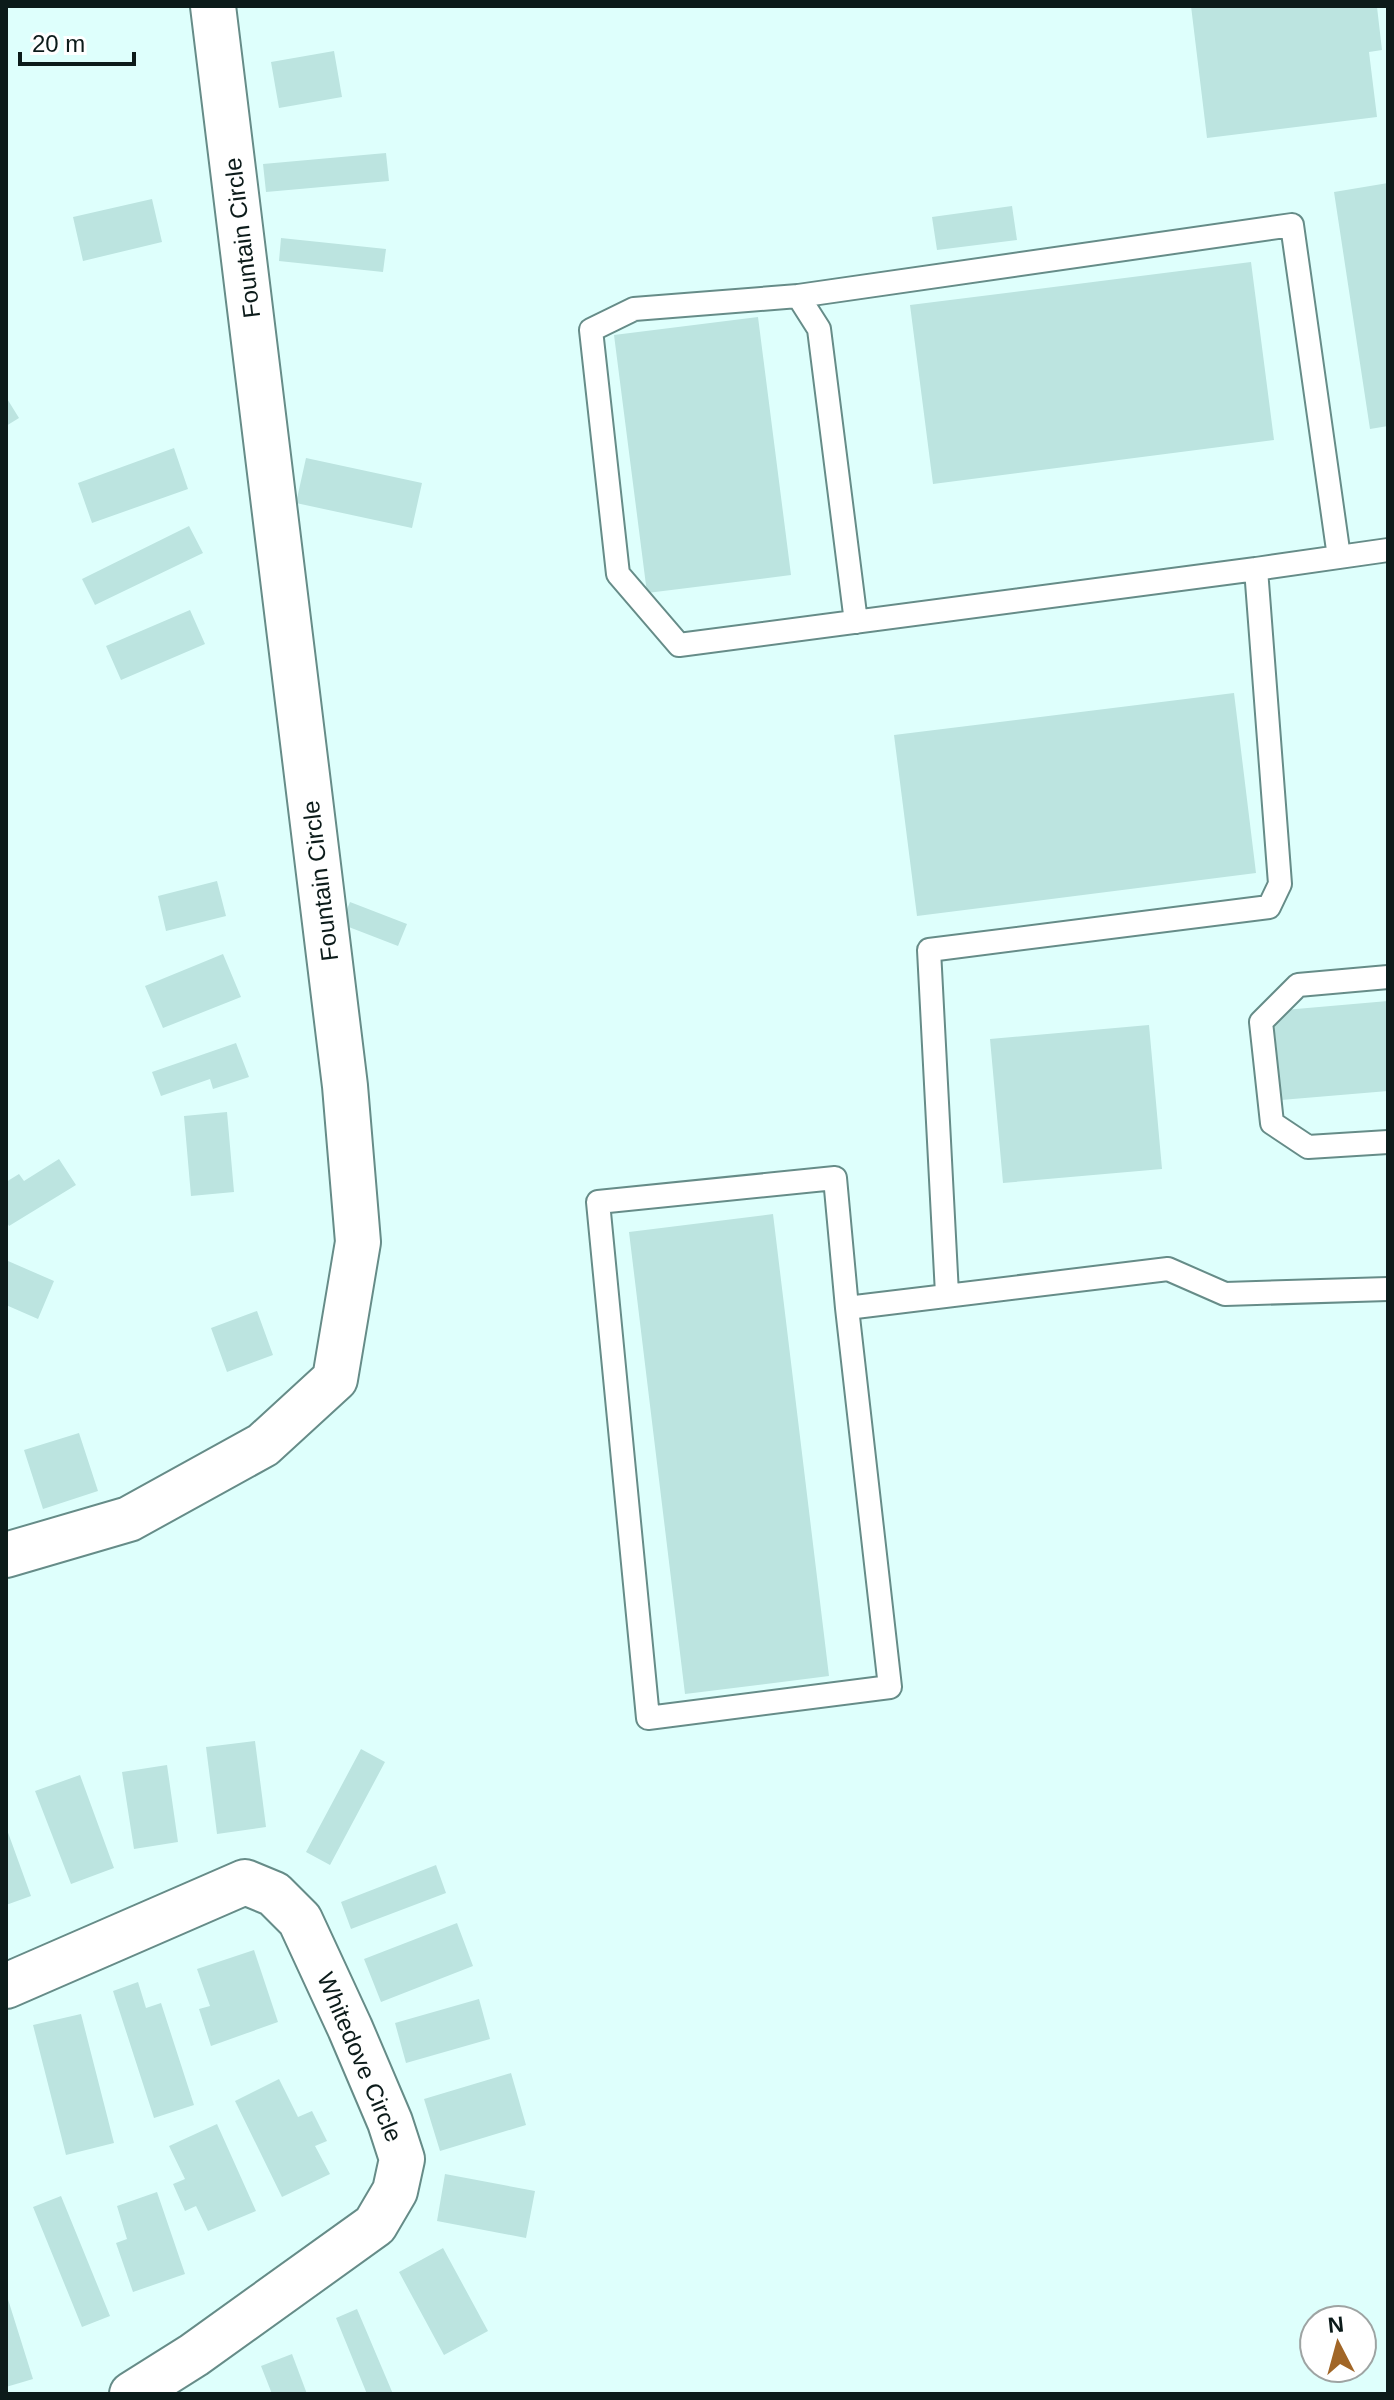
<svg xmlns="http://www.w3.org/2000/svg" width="1394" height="2400" font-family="Arial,sans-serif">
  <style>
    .building { fill: #bce4e0 }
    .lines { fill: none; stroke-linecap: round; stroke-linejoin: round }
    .service-casing { stroke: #668c88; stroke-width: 26 }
    .minor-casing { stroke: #668c88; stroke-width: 48 }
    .service { stroke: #fff; stroke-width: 22 }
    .minor { stroke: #fff; stroke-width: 44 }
    .labels { text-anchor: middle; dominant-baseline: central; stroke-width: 6; stroke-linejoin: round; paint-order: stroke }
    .street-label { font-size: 24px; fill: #0c1b1a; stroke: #fff }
  </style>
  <rect width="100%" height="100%" fill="#defffc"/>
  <path class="building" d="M1191,6l186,1 5,43 -13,2 8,65 -170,21z
    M334,51l8,46 -63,11 -8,-46z
    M386,153l3,28 -123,11 -3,-28z
    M1388,183v243l-18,3 -36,-237z
    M152,199l10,43 -79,19 -10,-44z
    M1012,206l5,34 -80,10 -5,-33z
    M281,238l105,11 -3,23 -104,-11z
    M1251,262l23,178 -341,44 -23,-179z
    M758,317l33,258 -144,18 -33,-258z
    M6,397l13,21 -13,8z
    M174,448l14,41 -96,34 -14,-40z
    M306,458l116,25 -10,45 -116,-25z
    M189,526l14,27 -108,52 -13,-26z
    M190,610l15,34 -84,36 -15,-34z
    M1234,693l22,180 -339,43 -23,-181z
    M217,881l9,35 -60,15 -8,-35z
    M350,902l57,22 -9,22 -57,-22z
    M223,954l18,43 -78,31 -18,-42z
    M1388,1001v90l-107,9 -8,-89z
    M1149,1025l13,144 -159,14 -13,-144z
    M236,1043l13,34 -36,12 -3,-10 -49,17 -9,-24z
    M227,1112l7,80 -43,4 -7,-80z
    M59,1159l17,26 -67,41 -3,-5v-39l13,-8 5,7z
    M773,1214l56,462 -144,18 -56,-462z
    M8,1261l46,20 -16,38 -32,-14v-39z
    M257,1311l16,44 -46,17 -16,-44z
    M79,1433l19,58 -55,18 -19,-59z
    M255,1741l11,86 -49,7 -11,-87z
    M361,1749l24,13 -55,103 -24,-13z
    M167,1765l11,77 -44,7 -12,-77z
    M80,1775l34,93 -43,16 -36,-93z
    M6,1827l25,69 -25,9z
    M436,1865l10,28 -95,36 -10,-27z
    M457,1923l16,43 -92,36 -17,-43z
    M254,1950l24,72 -67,24 -12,-37 11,-3 -13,-37z
    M138,1982l8,26 15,-5 33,102 -40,13 -41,-127z
    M479,1999l11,40 -84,24 -11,-40z
    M81,2014l33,129 -48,12 -33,-130z
    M511,2073l15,52 -86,26 -16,-52z
    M279,2079l19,38 14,-6 15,30 -12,5 15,28 -48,23 -47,-96z
    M217,2124l39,87 -48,20 -12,-25 -11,5 -12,-27 12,-5 -16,-33z
    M445,2174l90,17 -9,47 -89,-17z
    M157,2192l28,82 -52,18 -17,-49 11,-4 -10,-33z
    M61,2196l49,120 -28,11 -49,-120z
    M443,2248l45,83 -44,24 -45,-83z
    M6,2293l27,86 -27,8z
    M357,2309l36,85h-26l-31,-76z
    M292,2354l15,40h-35l-11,-28z"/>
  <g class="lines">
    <defs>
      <path id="service" d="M798,296l494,-71 47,332
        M856,622l-37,-293 -21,-33 -164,13 -43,21 27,244 61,71 577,-76
        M1388,977l-90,8 -37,37 11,101 36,24 80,-5
        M947,1294l-18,-344 340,-43 11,-23 -24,-315 132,-19
        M847,1308l-12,-130 -237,24 50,516 242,-31 -43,-379 321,-39 57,25 163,-5"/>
      <path id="minor" d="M6,1555l123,-36 134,-74 72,-66 23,-137 -13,-156 -132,-1080
        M6,1986l239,-104 29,12 26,26 50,108 40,94 12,37 -7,32 -20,34 -181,130 -62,39"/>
    </defs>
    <use href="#service" class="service-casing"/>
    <use href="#minor" class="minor-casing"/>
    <use href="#service" class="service"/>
    <use href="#minor" class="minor"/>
  </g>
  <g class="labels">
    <g class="street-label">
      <text transform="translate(242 238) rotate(-97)">Fountain Circle</text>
      <text transform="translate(320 881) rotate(-97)">Fountain Circle</text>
      <text transform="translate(360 2057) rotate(67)">Whitedove Circle</text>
    </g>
  </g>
  <rect width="1394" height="2400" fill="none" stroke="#0c1b1a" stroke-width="16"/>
  <g transform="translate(1338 2344) rotate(354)"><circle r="38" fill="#ffffff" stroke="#9ea4a3" stroke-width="2"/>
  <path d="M0-6L14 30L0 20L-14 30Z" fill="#a16627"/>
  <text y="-12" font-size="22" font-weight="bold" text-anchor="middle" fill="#0c1b1a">N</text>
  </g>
  <path d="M20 52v12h114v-12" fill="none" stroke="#0c1b1a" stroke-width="4"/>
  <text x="32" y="52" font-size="24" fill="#0c1b1a" stroke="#ffffff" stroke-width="6" paint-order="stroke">20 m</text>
</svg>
